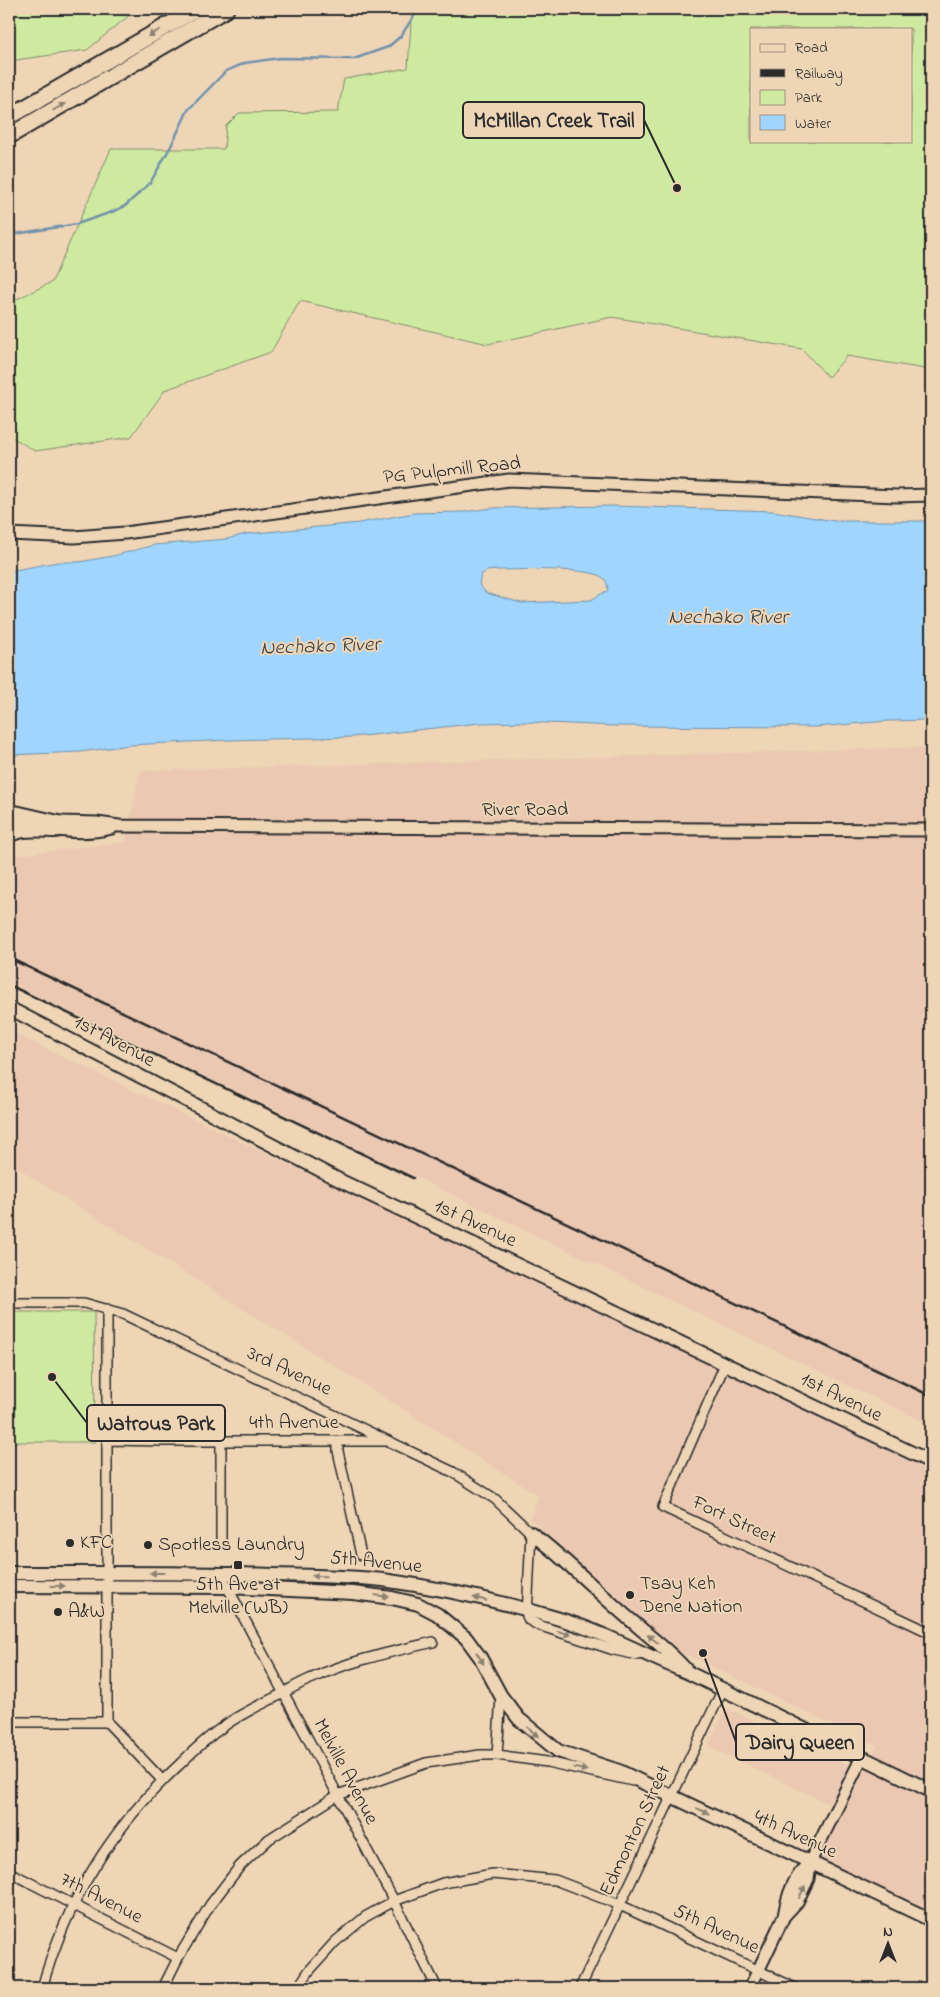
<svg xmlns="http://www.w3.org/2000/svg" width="940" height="1997" font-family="'Indie Flower',sans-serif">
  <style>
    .built { fill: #ebc8b2 }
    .green { fill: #ceeaa1; stroke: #7c8a66; fill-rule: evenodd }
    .water { fill: #9fd5fe; stroke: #7191aa; fill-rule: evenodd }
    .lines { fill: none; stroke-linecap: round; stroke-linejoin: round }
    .stream { stroke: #7191aa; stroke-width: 2.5 }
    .minor-casing { stroke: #2b2b2b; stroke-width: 12 }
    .tertiary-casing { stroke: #2b2b2b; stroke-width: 15 }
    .secondary-casing { stroke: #2b2b2b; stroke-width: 16 }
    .trunk-casing { stroke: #2b2b2b; stroke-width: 19 }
    .minor { stroke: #eed5b6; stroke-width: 9 }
    .tertiary { stroke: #eed5b6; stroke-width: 11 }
    .secondary { stroke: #eed5b6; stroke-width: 12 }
    .trunk { stroke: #eed5b6; stroke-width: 15 }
    .rail { stroke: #2b2b2b; stroke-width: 2.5 }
    .oneway { fill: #8c8070 }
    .poi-dot { fill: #2b2b2b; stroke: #eed5b6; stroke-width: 2 }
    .labels { text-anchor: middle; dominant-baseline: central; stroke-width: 4; stroke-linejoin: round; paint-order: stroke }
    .street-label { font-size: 20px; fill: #2b2b2b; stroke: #eed5b6 }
    .poi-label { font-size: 20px; fill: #2b2b2b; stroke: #eed5b6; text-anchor: start }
    .water-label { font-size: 21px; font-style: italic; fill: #3c444b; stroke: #eed5b6 }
    .leader { fill: none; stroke: #2b2b2b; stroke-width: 2 }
    .callout-dot { fill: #2b2b2b; stroke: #eed5b6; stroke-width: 2 }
    .callout { fill: #eed5b6; stroke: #2b2b2b; stroke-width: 2 }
    .callout-label { font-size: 21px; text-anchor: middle; font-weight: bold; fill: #2b2b2b }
  </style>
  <rect width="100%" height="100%" fill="#eed5b6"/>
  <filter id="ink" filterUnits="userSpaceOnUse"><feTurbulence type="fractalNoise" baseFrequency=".02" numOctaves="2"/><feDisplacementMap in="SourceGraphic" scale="10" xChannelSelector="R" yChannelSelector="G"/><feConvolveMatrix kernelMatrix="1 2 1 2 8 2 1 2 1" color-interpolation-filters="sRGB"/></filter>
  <g filter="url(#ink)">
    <path class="built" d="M931,747v678l-922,-443v-126l117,-14 14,-71z
      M9,1031l922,440v443l-112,-53 25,-50 -136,-65 18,-38 138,64 13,-26 -202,-97 -145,-130 9,-23 -158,-101 -372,-232z"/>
    <path class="green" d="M9,9h131l-8,4 -45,37 -78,11z
      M412,9h519v361l-84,-14 -19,21 -26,-28 -190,-32 -124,27 -188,-43 -29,51 -106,38 -34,47 -96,14 -26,-16v-132l43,-21 59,-133h113l2,-23 13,-13 99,-1 6,-33 64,-11zM751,29h160v112h-160z
      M9,1312h85l1,130h-86z"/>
    <path class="water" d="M612,506l161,5 61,10h97v199l-43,1 -73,6 -200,-1 -90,-4 -45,1 -127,14 -125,3 -98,5 -50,7 -71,3v-184l49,-9h21l34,-6 41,-11 73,-6 19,-5 113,-11 55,-10 49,-1 29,-4zM496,570c20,0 93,-3 106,7 5,3 5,8 6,13l-17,10 -70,3 -35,-10 -7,-9 2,-9 6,-4z"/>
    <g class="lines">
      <path class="stream" d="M9,235l68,-11 35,-12 13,-6 25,-23 21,-37 17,-36 38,-39 19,-8 35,-5 74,1 34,-12 13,-11 14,-22 5,-5"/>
      <defs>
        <path id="minor" d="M9,1303h75l39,11 330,158 42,27 36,34 -4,83 2,4 9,5 76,25 24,5
          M107,1309v413l55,58
          M725,1364l-62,143 268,126
          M107,1440l58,1h222
          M221,1442v99
          M338,1442v9l23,104
          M220,1573l174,328 43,87
          M9,1722h98
          M497,1755l4,-59
          M9,1872l169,86
          M42,1988c25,-90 71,-162 139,-225 13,-13 27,-26 43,-37 16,-12 34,-20 52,-29 11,-6 22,-13 34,-18 39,-18 81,-27 123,-37
          M163,1988l15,-30 32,-53 30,-39 29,-27 69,-44 88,-32 54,-8h17l50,7 86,19
          M298,1988l11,-17 26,-29 30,-25 29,-16 49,-18 50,-9 62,6 65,25 175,83
          M580,1988l143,-299"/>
        <path id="tertiary" d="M9,534l65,3 51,-4 384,-53 388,16 34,-1
          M9,810l52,12 36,1 22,3 812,4
          M9,819c35,9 66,18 103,9
          M784,1916c4,-23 9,-37 26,-54l52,-105
          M750,1988l34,-72 13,-14 11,-23 2,-17"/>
        <path id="secondary" d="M9,836c13,-8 33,-5 47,-5
          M9,1008l336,175 586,279
          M531,1533c36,27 67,60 102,89 18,16 38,30 54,49
          M9,1573c88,0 176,-1 264,2 37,1 74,1 110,5 58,8 117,21 173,38 46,13 88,37 133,55l242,118
          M9,1586l219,1 125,6 39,5 26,6 19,10 29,24 14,19 21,39 18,23 39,32 61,20 312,149"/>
        <path id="trunk" d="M9,117l187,-108
          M9,136l217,-127"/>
      </defs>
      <use href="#minor" class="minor-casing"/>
      <use href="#tertiary" class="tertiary-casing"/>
      <use href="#secondary" class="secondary-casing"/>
      <use href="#trunk" class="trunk-casing"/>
      <use href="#minor" class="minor"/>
      <use href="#tertiary" class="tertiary"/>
      <use href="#secondary" class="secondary"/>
      <use href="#trunk" class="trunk"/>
      <path class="rail" d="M9,958l922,438
        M9,985l404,193"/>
    </g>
    <defs><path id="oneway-solid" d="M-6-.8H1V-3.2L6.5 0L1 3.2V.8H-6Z" transform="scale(1.25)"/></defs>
    <g class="oneway">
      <use href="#oneway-solid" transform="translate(154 33) rotate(150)"/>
      <use href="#oneway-solid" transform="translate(59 107) rotate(-30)"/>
      <use href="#oneway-solid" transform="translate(157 1573) rotate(180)"/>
      <use href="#oneway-solid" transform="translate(319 1576) rotate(-178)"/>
      <use href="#oneway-solid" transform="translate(58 1586)"/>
      <use href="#oneway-solid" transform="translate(382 1596) rotate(7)"/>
      <use href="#oneway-solid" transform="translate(480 1599) rotate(-167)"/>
      <use href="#oneway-solid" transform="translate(564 1633) rotate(18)"/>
      <use href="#oneway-solid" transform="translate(653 1639) rotate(-141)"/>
      <use href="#oneway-solid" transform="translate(480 1658) rotate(58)"/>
      <use href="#oneway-solid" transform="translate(533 1732) rotate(41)"/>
      <use href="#oneway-solid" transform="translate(580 1769) rotate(12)"/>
      <use href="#oneway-solid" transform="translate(703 1811) rotate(25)"/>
      <use href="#oneway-solid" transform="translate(802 1892) rotate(-65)"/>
    </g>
  </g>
  <g class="poi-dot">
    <circle cx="70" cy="1543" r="5"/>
    <circle cx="148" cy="1545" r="5"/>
    <rect x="233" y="1560" width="10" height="10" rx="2.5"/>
    <circle cx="630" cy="1595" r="5"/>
    <circle cx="58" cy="1612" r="5"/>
  </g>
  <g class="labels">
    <g class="street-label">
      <text transform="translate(452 471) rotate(-6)">PG Pulpmill Road</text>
      <text x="525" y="810">River Road</text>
      <text transform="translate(114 1042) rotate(28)">1st Avenue</text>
      <text transform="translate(475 1224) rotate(25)">1st Avenue</text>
      <text transform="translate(289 1372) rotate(25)">3rd Avenue</text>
      <text transform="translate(841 1398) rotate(26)">1st Avenue</text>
      <text x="294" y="1423">4th Avenue</text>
      <text transform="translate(734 1521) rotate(25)">Fort Street</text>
      <text transform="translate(376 1563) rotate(6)">5th Avenue</text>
      <text transform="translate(345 1772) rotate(62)">Melville Avenue</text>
      <text transform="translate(636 1831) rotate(-65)">Edmonton Street</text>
      <text transform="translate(795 1835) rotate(25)">4th Avenue</text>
      <text transform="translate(101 1899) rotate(27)">7th Avenue</text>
      <text transform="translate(716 1930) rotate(25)">5th Avenue</text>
    </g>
    <g class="poi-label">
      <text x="80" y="1543">KFC</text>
      <text x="158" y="1545">Spotless Laundry</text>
      <text x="640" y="1584">Tsay Keh<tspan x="640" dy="23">Dene Nation</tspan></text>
      <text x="238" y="1585" text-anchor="middle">5th Ave at<tspan x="238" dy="23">Melville (WB)</tspan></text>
      <text x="68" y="1612">A&amp;W</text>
    </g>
    <g class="water-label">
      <text x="728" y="618">Nechako River</text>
      <text transform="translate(320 647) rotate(-2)">Nechako River</text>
    </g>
  </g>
  <path class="leader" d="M677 188L644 120M52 1377L87 1423M703 1653L736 1742"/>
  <g class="callout-dot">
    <circle cx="677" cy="188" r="5"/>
    <circle cx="52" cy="1377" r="5"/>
    <circle cx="703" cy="1653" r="5"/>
  </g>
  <g class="callout">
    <rect x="463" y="102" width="181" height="36" rx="5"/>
    <rect x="87" y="1405" width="138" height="36" rx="5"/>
    <rect x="736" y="1724" width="128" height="36" rx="5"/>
  </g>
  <g class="callout-label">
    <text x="554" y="127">McMillan Creek Trail</text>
    <text x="156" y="1430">Watrous Park</text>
    <text x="800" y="1749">Dairy Queen</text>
  </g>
  <rect width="940" height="1997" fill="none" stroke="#eed5b6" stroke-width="30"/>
  <rect x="15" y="15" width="910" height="1967" fill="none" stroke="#2b2b2b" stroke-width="2" filter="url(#ink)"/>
  <rect x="750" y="28" width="162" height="115" fill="#eed5b6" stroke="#a0917e"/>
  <rect x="760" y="44" width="25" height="8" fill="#eed5b6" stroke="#a0917e"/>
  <text x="795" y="52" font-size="15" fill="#2b2b2b">Road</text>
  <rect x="760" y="69" width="25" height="8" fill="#2b2b2b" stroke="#a0917e"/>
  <text x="795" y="78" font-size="15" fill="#2b2b2b">Railway</text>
  <rect x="760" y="90" width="25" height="15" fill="#ceeaa1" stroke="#a0917e"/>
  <text x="795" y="102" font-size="15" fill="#2b2b2b">Park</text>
  <rect x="760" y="115" width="25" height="15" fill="#9fd5fe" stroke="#a0917e"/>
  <text x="795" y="128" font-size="15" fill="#2b2b2b">Water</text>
  <g transform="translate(888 1944)" stroke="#eed5b6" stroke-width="4" paint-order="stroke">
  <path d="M0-4L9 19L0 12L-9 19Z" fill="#2b2b2b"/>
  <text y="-8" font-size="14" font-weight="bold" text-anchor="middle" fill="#2b2b2b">N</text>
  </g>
</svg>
